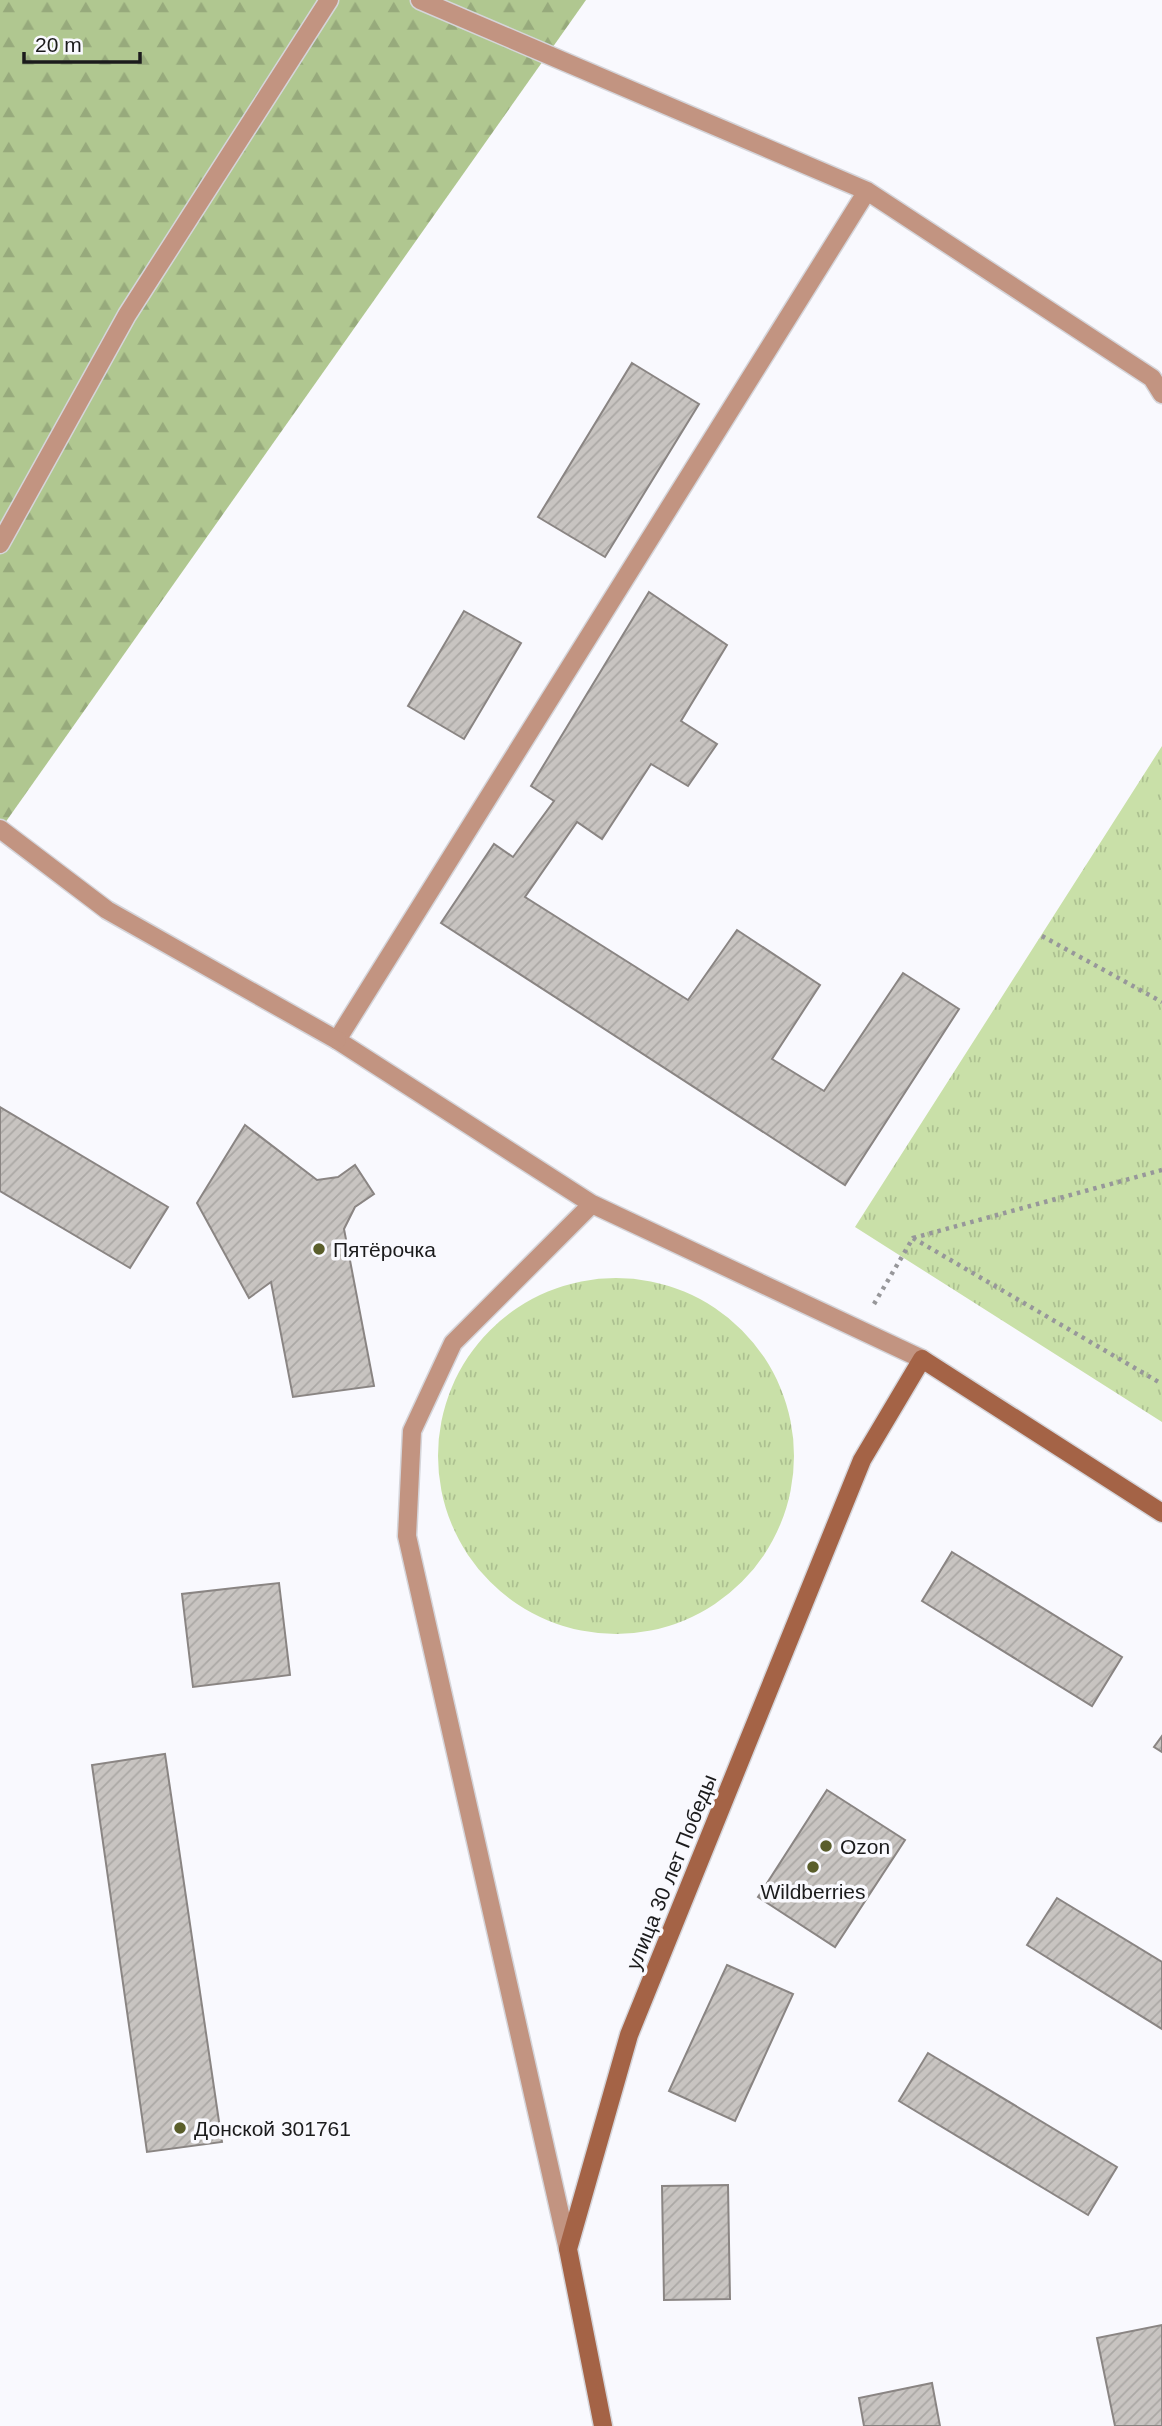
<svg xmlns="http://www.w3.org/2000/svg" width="1162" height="2426" font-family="Helvetica,sans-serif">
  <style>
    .grass { fill: url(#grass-tufts) }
    .forest { fill: url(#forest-firs) }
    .building { fill: url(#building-hatch); stroke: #8a8583; stroke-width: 2 }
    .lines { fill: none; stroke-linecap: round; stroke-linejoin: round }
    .lane-casing { stroke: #d5d5da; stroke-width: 21 }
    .street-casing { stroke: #d5d5da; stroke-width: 21 }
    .secondary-casing { stroke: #d5d5da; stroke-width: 21 }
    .path { stroke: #97979a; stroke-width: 4.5; stroke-dasharray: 3.5 5; stroke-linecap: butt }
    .lane { stroke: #c29481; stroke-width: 18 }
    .street { stroke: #c29481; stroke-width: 18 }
    .secondary { stroke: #a46346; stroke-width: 18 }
    .poi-dot { fill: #5a5e2b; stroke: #f9f9fe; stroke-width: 2.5 }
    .labels { text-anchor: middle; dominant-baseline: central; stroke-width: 7; stroke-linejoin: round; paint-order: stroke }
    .poi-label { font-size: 21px; fill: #1b1b1c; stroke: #f9f9fe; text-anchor: start }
    .street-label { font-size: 21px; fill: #1b1b1c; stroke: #f9f9fe }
  </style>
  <defs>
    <pattern id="grass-tufts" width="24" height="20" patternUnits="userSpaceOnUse" patternTransform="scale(1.75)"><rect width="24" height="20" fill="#c9e0a8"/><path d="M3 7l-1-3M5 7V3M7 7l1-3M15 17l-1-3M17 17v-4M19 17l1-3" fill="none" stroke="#acc090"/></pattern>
    <pattern id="forest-firs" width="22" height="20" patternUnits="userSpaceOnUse" patternTransform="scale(1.75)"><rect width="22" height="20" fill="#b0c790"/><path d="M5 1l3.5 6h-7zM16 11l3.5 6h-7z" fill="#97aa7c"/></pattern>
    <pattern id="building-hatch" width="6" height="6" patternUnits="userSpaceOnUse" patternTransform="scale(1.75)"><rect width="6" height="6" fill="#c8c4c1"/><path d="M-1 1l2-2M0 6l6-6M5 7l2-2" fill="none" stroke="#aba8a5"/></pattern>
  </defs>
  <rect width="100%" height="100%" fill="#f9f9fe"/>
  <path class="grass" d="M1162,746v676l-307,-195z
    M438 1456a178 178 0 1 1 356 0a178 178 0 1 1-356 0Z"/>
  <path class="forest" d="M0,0h586l-586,830z"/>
  <path class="building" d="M632,363l67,41 -94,153 -67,-40z
    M649,592l78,53 -46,76 36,23 -29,42 -37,-22 -49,75 -25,-17 -52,75 163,103 49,-70 83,55 -48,74 52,32 79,-118 56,36 -114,176 -404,-262 53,-79 19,13 41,-56 -23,-15z
    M464,611l57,32 -57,96 -56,-33z
    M0,1107l168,100 -38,61 -130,-77z
    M245,1125l72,55 21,-3 17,-12 19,29 -19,13 -11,22 30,157 -81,11 -22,-115 -22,16 -52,-95z
    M952,1552l170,105 -30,49 -170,-105z
    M279,1583l11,92 -97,12 -11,-93z
    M1162,1736v16l-8,-5z
    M165,1754l57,388 -75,10 -55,-387z
    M827,1790l78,50 -70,107 -77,-50z
    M1057,1898l105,64v67l-135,-84z
    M727,1965l66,29 -58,127 -66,-30z
    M928,2053l189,114 -29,48 -189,-114z
    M728,2185l2,114 -66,1 -2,-114z
    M1162,2325v101h-47l-18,-88z
    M932,2383l8,43h-76l-5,-28z"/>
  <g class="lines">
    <defs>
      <path id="lane" d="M420,0l447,191 285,187 10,16
        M0,544l127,-229 202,-315
        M592,1204l-255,-164 530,-849
        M568,2249l-161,-713 5,-105 41,-88 139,-139 330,155"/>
      <path id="street" d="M0,829l107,81 230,130"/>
      <path id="secondary" d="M603,2426l-35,-177 61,-214 233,-575 60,-101 240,154"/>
    </defs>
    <use href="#lane" class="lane-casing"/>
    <use href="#street" class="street-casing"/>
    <use href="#secondary" class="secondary-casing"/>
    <path class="path" d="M1042,936l120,66
      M913,1238l249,146
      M874,1304l39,-66 249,-68"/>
    <use href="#lane" class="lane"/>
    <use href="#street" class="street"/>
    <use href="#secondary" class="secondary"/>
  </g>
  <g class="poi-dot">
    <circle cx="319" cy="1249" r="7"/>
    <circle cx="826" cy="1846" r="7"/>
    <circle cx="813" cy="1867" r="7"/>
    <circle cx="180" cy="2128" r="7"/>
  </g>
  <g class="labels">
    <g class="poi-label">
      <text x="333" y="1249">Пятёрочка</text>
      <text x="840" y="1846">Ozon</text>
      <text x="813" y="1891" text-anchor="middle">Wildberries</text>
      <text x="194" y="2128">Донской 301761</text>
    </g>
    <g class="street-label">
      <text transform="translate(671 1872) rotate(-68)">улица 30 лет Победы</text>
    </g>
  </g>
  <path d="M24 52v10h116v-10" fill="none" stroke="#1b1b1c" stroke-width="3.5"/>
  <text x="35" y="52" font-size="21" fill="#1b1b1c" stroke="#f9f9fe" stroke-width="5" paint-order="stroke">20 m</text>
</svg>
